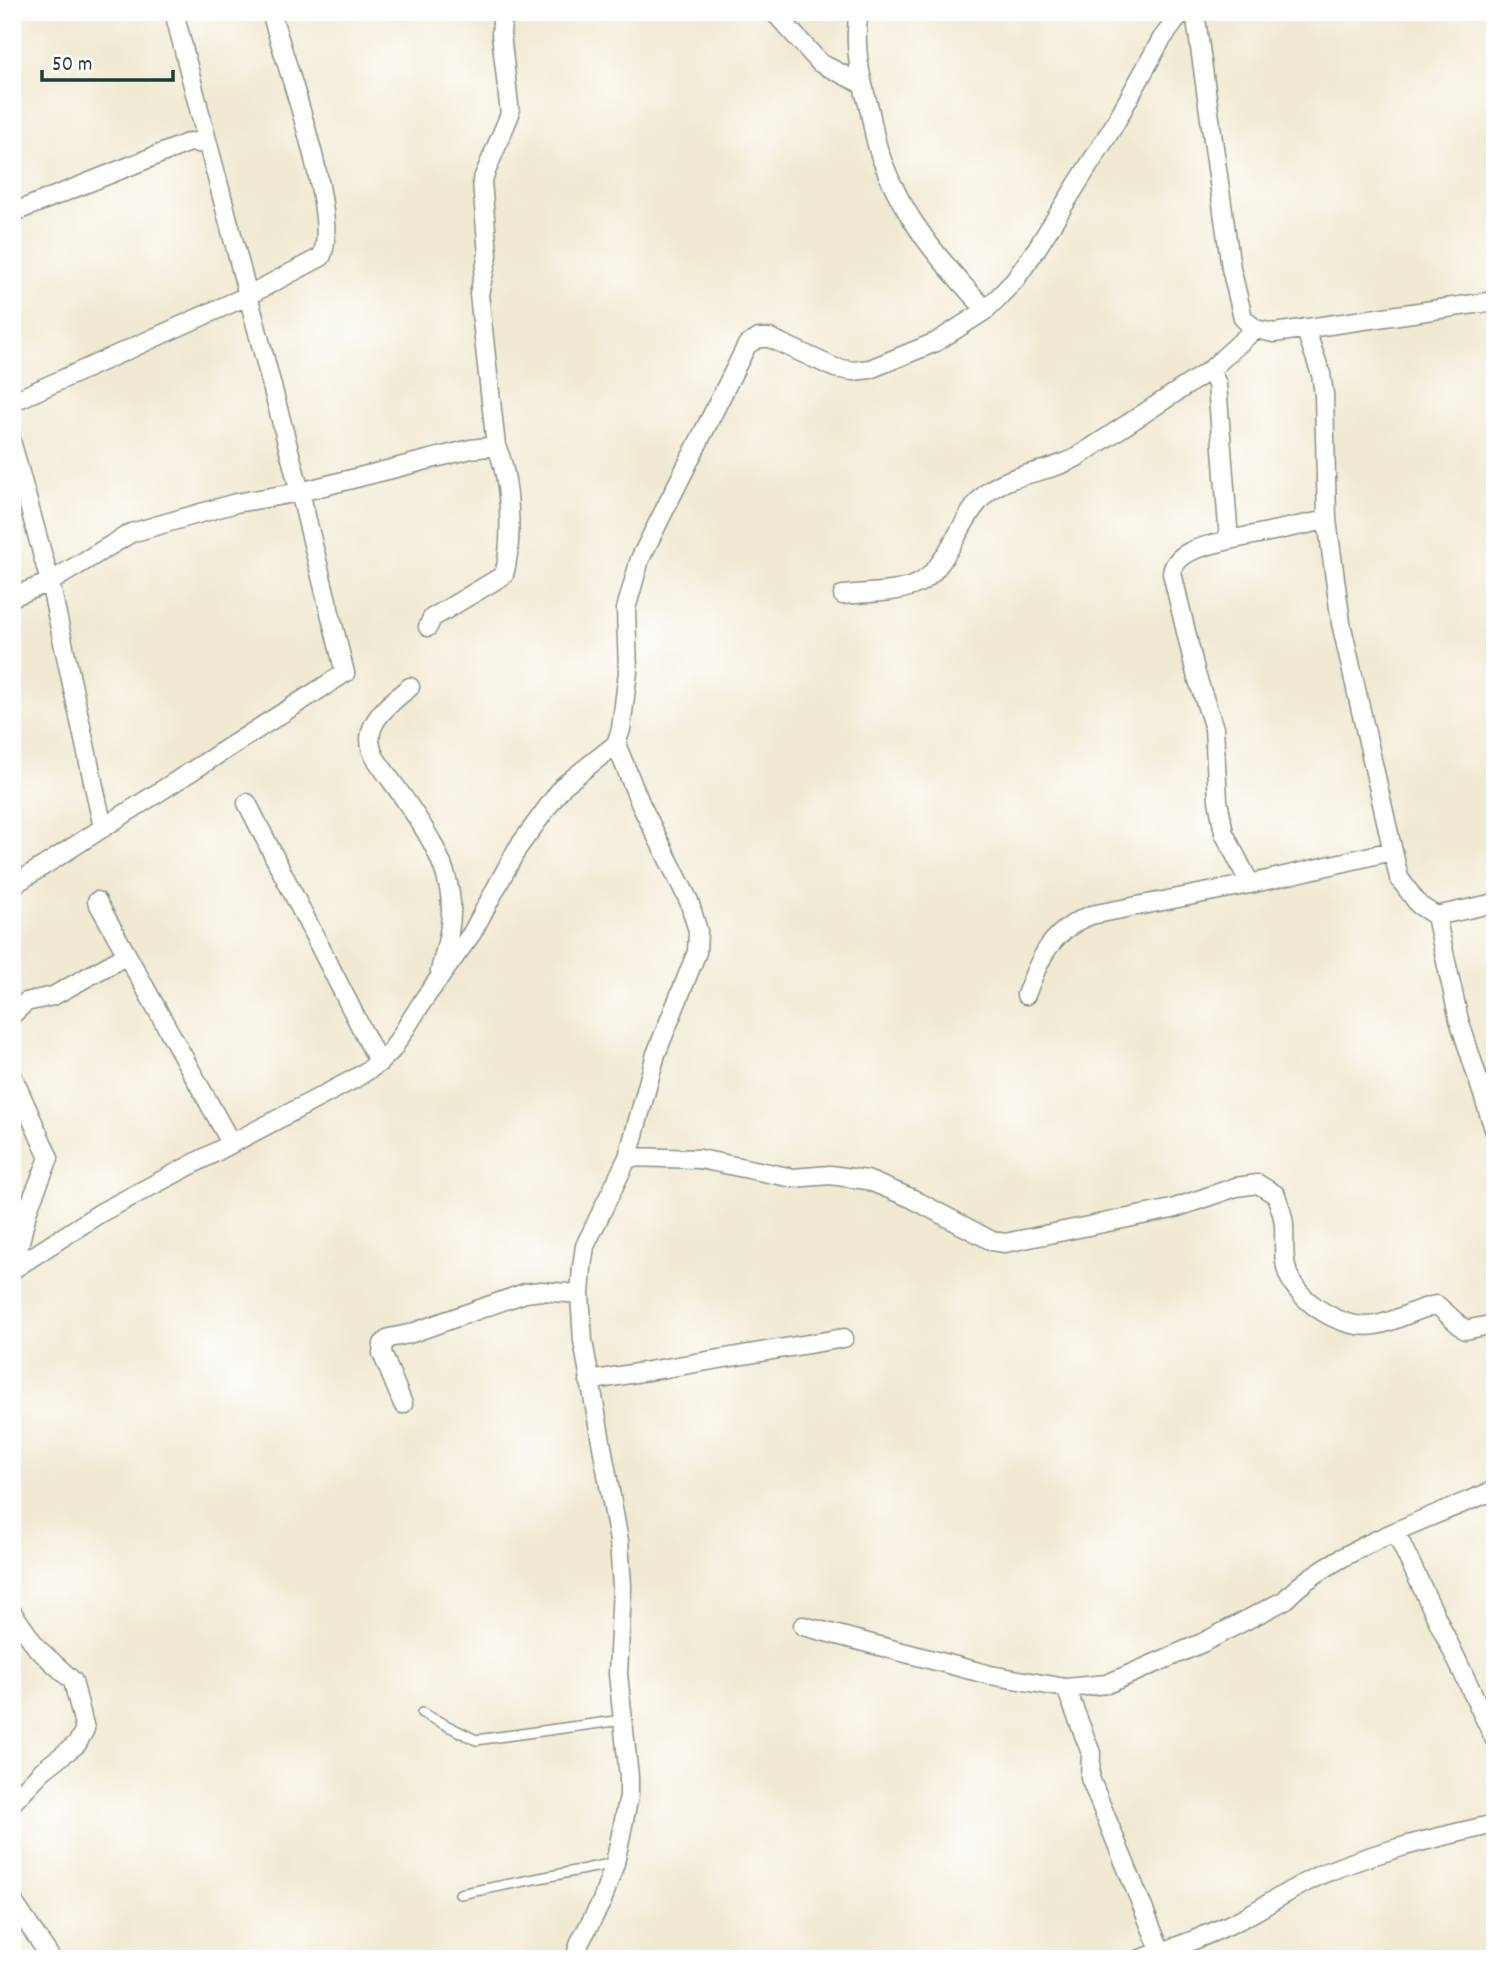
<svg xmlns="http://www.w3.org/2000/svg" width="1507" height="1971" font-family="Dekko,sans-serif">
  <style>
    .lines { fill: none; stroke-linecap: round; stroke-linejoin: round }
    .lane-casing { stroke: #889382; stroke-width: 12 }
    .street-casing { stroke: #889382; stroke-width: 21 }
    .lane { stroke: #fff; stroke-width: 9 }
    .street { stroke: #fff; stroke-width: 18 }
  </style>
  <rect width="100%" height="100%" fill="#fff"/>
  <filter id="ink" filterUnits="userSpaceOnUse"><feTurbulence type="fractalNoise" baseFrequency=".0143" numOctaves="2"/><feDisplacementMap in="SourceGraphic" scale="14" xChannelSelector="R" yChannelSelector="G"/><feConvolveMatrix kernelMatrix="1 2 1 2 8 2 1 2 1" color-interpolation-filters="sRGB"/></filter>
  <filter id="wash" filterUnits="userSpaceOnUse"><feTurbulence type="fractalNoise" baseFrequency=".00686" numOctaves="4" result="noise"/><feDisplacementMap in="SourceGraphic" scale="28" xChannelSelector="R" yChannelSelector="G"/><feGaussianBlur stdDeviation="1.57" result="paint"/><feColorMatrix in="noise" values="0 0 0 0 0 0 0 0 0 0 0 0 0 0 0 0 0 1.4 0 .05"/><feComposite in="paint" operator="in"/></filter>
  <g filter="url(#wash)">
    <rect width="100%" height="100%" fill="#f1e9d1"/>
  </g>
  <g filter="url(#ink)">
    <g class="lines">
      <defs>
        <path id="lane" d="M422,1713l54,27 146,-20
          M460,1894l155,-31"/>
        <path id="street" d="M174,12l34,132
          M774,12l46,51 42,21
          M859,12c-6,32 1,65 10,96 4,17 6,36 13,52 22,60 61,104 104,150
          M1195,12l36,256 12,50 12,11 19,4 221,-32
          M12,213l178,-71 18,2 92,348 45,181 -333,213
          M1305,328l16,46 3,20 3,126 14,103 58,255 20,27 17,11 59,-13
          M1210,370l7,14 12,156 98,-20
          M12,402l235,-106 74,-39c21,-37 -37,-198 -50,-245
          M12,444l38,138 53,246
          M496,446l-17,-152 9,-39 -6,-74 28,-67 -9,-80 2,-22
          M1229,540c-20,6 -53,9 -57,33l24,101 18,54 4,72 6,33 26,51 142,-33
          M843,595c23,-3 52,-1 74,-11 30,-13 44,-70 71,-92 25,-20 62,-19 89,-35l133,-87 45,-41
          M12,597l38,-15 81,-49 105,-30 64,-11 171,-43 25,-3c15,31 17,96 8,129l-72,43 -4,9
          M410,687c-22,18 -53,40 -34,72 29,43 74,93 75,148 1,21 -6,43 -11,64
          M247,803l132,260
          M97,901l134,242
          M1436,916l23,104 36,112
          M1026,995c14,-38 25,-64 65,-80l159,-31
          M12,1015l14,-13 27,-6 74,-41
          M12,1075l37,83 -21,51 -15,61
          M628,1157l72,2 93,19 37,-3 37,5 44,18 81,43 13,2 167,-34 64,-22 22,-3 18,11c3,10 8,21 8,31 1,17 -2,32 4,48 12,30 57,57 88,51 22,-4 40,-17 61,-20l28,25 30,-6
          M12,1270l88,-57 256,-135 23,-15 13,-13 32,-51 48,-66 45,-84 46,-63 53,-42 5,-15 7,-57 -2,-63 14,-50 107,-214 12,-7h11l65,30 18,3 17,-2 66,-27 50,-32 29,-30 22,-32 76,-121 48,-87 21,-28
          M589,1381l255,-43
          M403,1404l-21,-51 1,-9 6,-6 20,-4 116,-41 16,-2 39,3
          M1396,1533l99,207
          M12,1612l25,36 36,33 12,48 -8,15 -35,27 -30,32
          M803,1626l187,49 76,13 41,-4 95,-41 83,-43c40,-46 153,-86 210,-110
          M1066,1688l25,65 -1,25 71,174
          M12,1900l37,55
          M575,1959l5,-17 22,-41 13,-38 14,-67v-19l-11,-103 4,-87 -3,-46 -36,-200 -3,-47 2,-27 3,-21 43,-89 28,-103 41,-102 1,-21 -9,-30 -48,-96 -25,-61
          M1140,1959c32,-10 64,-22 95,-37 29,-14 55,-33 85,-47 56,-24 115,-37 175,-51"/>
      </defs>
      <use href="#lane" class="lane-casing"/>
      <use href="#street" class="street-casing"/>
      <use href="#lane" class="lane"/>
      <use href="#street" class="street"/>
    </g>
  </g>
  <rect width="1507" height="1971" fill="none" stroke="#fff" stroke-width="42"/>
  <path d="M42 70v10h131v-10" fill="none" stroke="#1f3d34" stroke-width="3.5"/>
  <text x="52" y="70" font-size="21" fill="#1f3d34" stroke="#ffffff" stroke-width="5" paint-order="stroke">50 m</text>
</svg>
